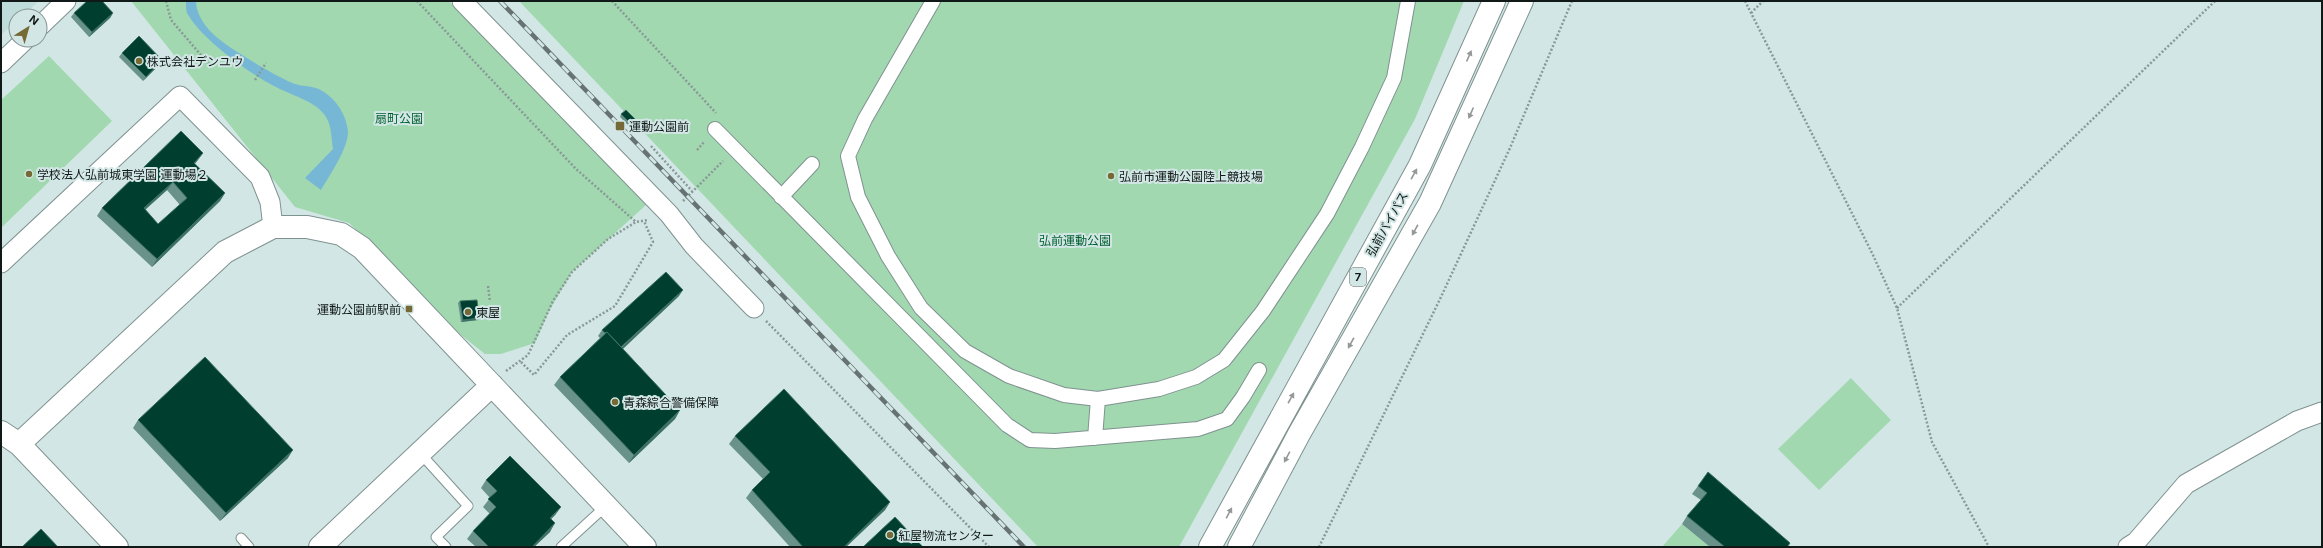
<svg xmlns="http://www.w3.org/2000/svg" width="2323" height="548" font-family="Inter,'Noto Sans JP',sans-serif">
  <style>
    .built { fill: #bedcd9 }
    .green { fill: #a2d8b0 }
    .water { fill: #76b7d5 }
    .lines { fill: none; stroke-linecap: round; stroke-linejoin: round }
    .service-casing { stroke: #7f9290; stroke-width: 11 }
    .pedestrian-casing { stroke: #7f9290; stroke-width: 16 }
    .minor-casing { stroke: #7f9290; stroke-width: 21 }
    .tertiary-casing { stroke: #7f9290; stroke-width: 24 }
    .trunk-casing { stroke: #7f9290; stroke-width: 24 }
    .path { stroke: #889997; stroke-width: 2.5; stroke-dasharray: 2 2; stroke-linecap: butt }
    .service { stroke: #fff; stroke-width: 9 }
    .pedestrian { stroke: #fff; stroke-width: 14 }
    .minor { stroke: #fff; stroke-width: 19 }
    .tertiary { stroke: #fff; stroke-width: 22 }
    .trunk { stroke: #fff; stroke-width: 22 }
    .rail-casing { stroke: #667372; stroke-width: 4.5 }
    .rail { stroke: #d2e7e5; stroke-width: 3; stroke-dasharray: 9; stroke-linecap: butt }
    .wall { fill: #69928a; fill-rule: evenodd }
    .shaded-wall { fill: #3f7166 }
    .building { fill: #003e2f; stroke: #3f7166; fill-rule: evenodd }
    .oneway { fill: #949897 }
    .poi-dot { fill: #756936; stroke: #d2e7e5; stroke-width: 1.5 }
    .labels { text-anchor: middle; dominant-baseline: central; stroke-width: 4; stroke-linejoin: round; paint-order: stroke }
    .shield { fill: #d2e7e5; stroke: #4b5756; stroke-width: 1 }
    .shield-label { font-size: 11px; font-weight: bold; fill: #111918 }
    .poi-label { font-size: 12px; fill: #111918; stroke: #d2e7e5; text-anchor: start }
    .park-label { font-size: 12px; fill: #015e2f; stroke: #d2e7e5 }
    .street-label { font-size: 12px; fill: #111918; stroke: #d2e7e5 }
  </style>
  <rect width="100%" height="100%" fill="#d2e7e5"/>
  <path class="built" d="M1,1h38l-17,15h-6v5l-15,14z"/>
  <path class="green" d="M131,1h318l197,204 -74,67 -23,39 -14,32 -34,11h-16l-43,-34 -38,-45 -55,-52 -54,-16z
    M519,1h945l-49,118 -236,428h-141z
    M49,56l63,65 -111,107v-128z
    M1851,378l40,42 -72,70 -41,-41z
    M1682,524l28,23h-48z"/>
  <path class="water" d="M186,1h10c0,11 7,23 16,32 14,14 63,43 83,51 6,2 14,2 21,4 17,6 31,26 32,44 0,17 -19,44 -27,58l-16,-12 28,-29c-2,-12 -1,-25 -9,-35 -10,-13 -33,-19 -48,-27 -26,-13 -75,-48 -89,-74 -1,-3 -1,-8 -1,-12z"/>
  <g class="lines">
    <defs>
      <path id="service" d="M420,453l48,53 -32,31 10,10
        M241,538l8,9
        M561,547l45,-41"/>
      <path id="pedestrian" d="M933,1l-68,118 -17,37 10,41 30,59 33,52 44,43 44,25 55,19 34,4 61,-10 37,-12 28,-17 39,-49 64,-97 35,-67 32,-69 14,-77
        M715,129l292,296 23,15 25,1 143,-12 29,-10 16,-22 16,-27
        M781,197l31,-33
        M1095,438l3,-39"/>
      <path id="minor" d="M462,1l207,213 25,32 60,62
        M40,26l26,-25
        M1,63l24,-23
        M1,263l179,-167 80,81 10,25 3,25
        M2128,547l8,-5 50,-58 111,-63 25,-9"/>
      <path id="tertiary" d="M1,432l18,12 98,103
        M19,444l206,-192 48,-25h34l34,7 21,14 283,299
        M320,547l172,-162"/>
      <path id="trunk" d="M1210,547l210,-382 74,-164
        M1239,547l60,-113 131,-231 92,-202"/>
    </defs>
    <use href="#service" class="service-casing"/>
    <use href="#pedestrian" class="pedestrian-casing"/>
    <use href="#minor" class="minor-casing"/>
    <use href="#tertiary" class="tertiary-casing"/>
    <use href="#trunk" class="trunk-casing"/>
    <path class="path" d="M166,1l5,19 41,48
      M417,1l159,168 60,53
      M612,1l104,112
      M1745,1l128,254 24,53 35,134 57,105
      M1751,13l12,-12
      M255,80l11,-17
      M651,146l41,45
      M697,150l8,-9
      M683,201l40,-40
      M488,286l2,16
      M1897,308l318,-307
      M766,321l223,226
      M521,362l13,13 33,-40 48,-29 38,-64 -9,-21
      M506,371l22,-16 25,-54 19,-29 36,-33 28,-17 12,-2
      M1319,547l122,-250 69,-149 62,-147"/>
    <use href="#service" class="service"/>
    <use href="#pedestrian" class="pedestrian"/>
    <use href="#minor" class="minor"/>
    <use href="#tertiary" class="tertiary"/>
    <use href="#trunk" class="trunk"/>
    <defs>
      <path id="rail" d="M500,1l524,546"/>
    </defs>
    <use href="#rail" class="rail-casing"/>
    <use href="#rail" class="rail"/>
  </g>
  <path class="wall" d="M74,13h39l-3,5 -21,19 -18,-20z
    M122,53l37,12 -16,16 -24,-24z
    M621,114l15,11 -4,4 -12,-12z
    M203,153l-8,11 30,29 -5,8 -68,66 -55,-51 5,-8zM167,190l13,15 -22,19 -13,-14z
    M679,296l-56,53 57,61 -5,9 -46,44 -75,-78 6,-8 40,-39 -2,-2 4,-6z
    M460,301l18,19 -17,2 -3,-19z
    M138,420l150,38 -68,63 -87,-93z
    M735,436l155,66 -5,8 -39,37h-56l-44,-49 6,-8 11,-11 -34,-35z
    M486,480l75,27 -6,8 -4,4 -1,13 -16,15h-58l-9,-8 6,-8 17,-17 -7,-7 7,-9 -9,-10z
    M1698,486l92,57 -2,4h-78l-28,-23 5,-8 14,-16 -9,-6z"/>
  <path class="shaded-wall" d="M113,13l-3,5 -21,19 3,-5z
    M162,60l-3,5 -16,16 3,-4z
    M203,153l-6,8 -9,10 6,-8z
    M173,182l-6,8 -29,26 6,-8z
    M225,193l-5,8 -68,66 5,-8z
    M683,290l-4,6 -63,59 4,-6z
    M479,318l-1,2 -17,2 2,-2z
    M680,410l-5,9 -46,44 5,-8z
    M293,450l-5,8 -68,63 6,-8z
    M890,502l-5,8 -39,37h-2z
    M561,507l-6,8 -11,11 6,-8z
    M555,523l-5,9 -16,15h-2z"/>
  <path class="building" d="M87,1h15l11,12 -21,19 -18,-19z
    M139,36l23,24 -16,17 -24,-24z
    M626,110l12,12 -4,5 -13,-13z
    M181,131l22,22 -9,10 31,30 -68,66 -55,-51zM173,182l14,16 -29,26 -14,-16z
    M666,272l17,18 -62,57 -14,-15 -2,1 -3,-3z
    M477,300l2,18 -16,2 -3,-19z
    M607,332l73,78 -46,45 -74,-78z
    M205,357l88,93 -67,63 -88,-93z
    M784,389l106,113 -46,45h-41l-51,-57 18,-18 -35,-36z
    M510,456l51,51 -11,11 5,5 -23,24h-43l-16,-16 23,-24 -8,-8 9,-8 -11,-11z
    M1708,472l82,71 -3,4h-62l-38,-31 20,-23 -9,-7z
    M895,517l28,30h-60z
    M41,529l17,18h-36z"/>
  <defs><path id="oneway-solid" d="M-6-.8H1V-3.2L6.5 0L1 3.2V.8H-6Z"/></defs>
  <g class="oneway">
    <use href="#oneway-solid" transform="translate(1469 56) rotate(-66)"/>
    <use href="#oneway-solid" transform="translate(1471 113) rotate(114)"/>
    <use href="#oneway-solid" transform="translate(1414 174) rotate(-61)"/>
    <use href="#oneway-solid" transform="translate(1415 230) rotate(119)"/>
    <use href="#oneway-solid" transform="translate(1351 343) rotate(119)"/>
    <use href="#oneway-solid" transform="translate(1291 398) rotate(-61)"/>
    <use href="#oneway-solid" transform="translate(1287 457) rotate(118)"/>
    <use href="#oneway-solid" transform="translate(1229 513) rotate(-62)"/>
  </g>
  <g class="poi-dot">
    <circle cx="139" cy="61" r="4"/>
    <rect x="615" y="121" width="10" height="10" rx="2"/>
    <circle cx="29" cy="174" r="4"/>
    <circle cx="1111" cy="176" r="4"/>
    <rect x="405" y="305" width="8" height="8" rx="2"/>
    <circle cx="468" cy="312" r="4"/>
    <circle cx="615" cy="402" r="4"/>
    <circle cx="890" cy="535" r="4"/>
  </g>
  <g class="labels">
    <rect class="shield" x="1350" y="268" width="16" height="18" rx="3"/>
    <g class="shield-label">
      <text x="1358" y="277">7</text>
    </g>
    <g class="poi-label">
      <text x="147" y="61">株式会社デンユウ</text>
      <text x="629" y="126">運動公園前</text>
      <text x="37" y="174">学校法人弘前城東学園 運動場２</text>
      <text x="1119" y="176">弘前市運動公園陸上競技場</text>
      <text x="401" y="309" text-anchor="end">運動公園前駅前</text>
      <text x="476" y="312">東屋</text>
      <text x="623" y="402">青森綜合警備保障</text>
      <text x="898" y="535">紅屋物流センター</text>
    </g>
    <g class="park-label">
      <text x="399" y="118">扇町公園</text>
      <text x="1075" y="240">弘前運動公園</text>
    </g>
    <g class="street-label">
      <text transform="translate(1387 224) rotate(-61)">弘前バイパス</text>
    </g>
  </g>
  <rect width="2323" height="548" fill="none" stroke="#111918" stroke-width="4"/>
  <g transform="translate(28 28) rotate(37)"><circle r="19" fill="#d2e7e5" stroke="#859593"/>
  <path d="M0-3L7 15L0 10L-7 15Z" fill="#756936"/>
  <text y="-6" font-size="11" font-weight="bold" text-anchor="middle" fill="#111918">N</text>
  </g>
</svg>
